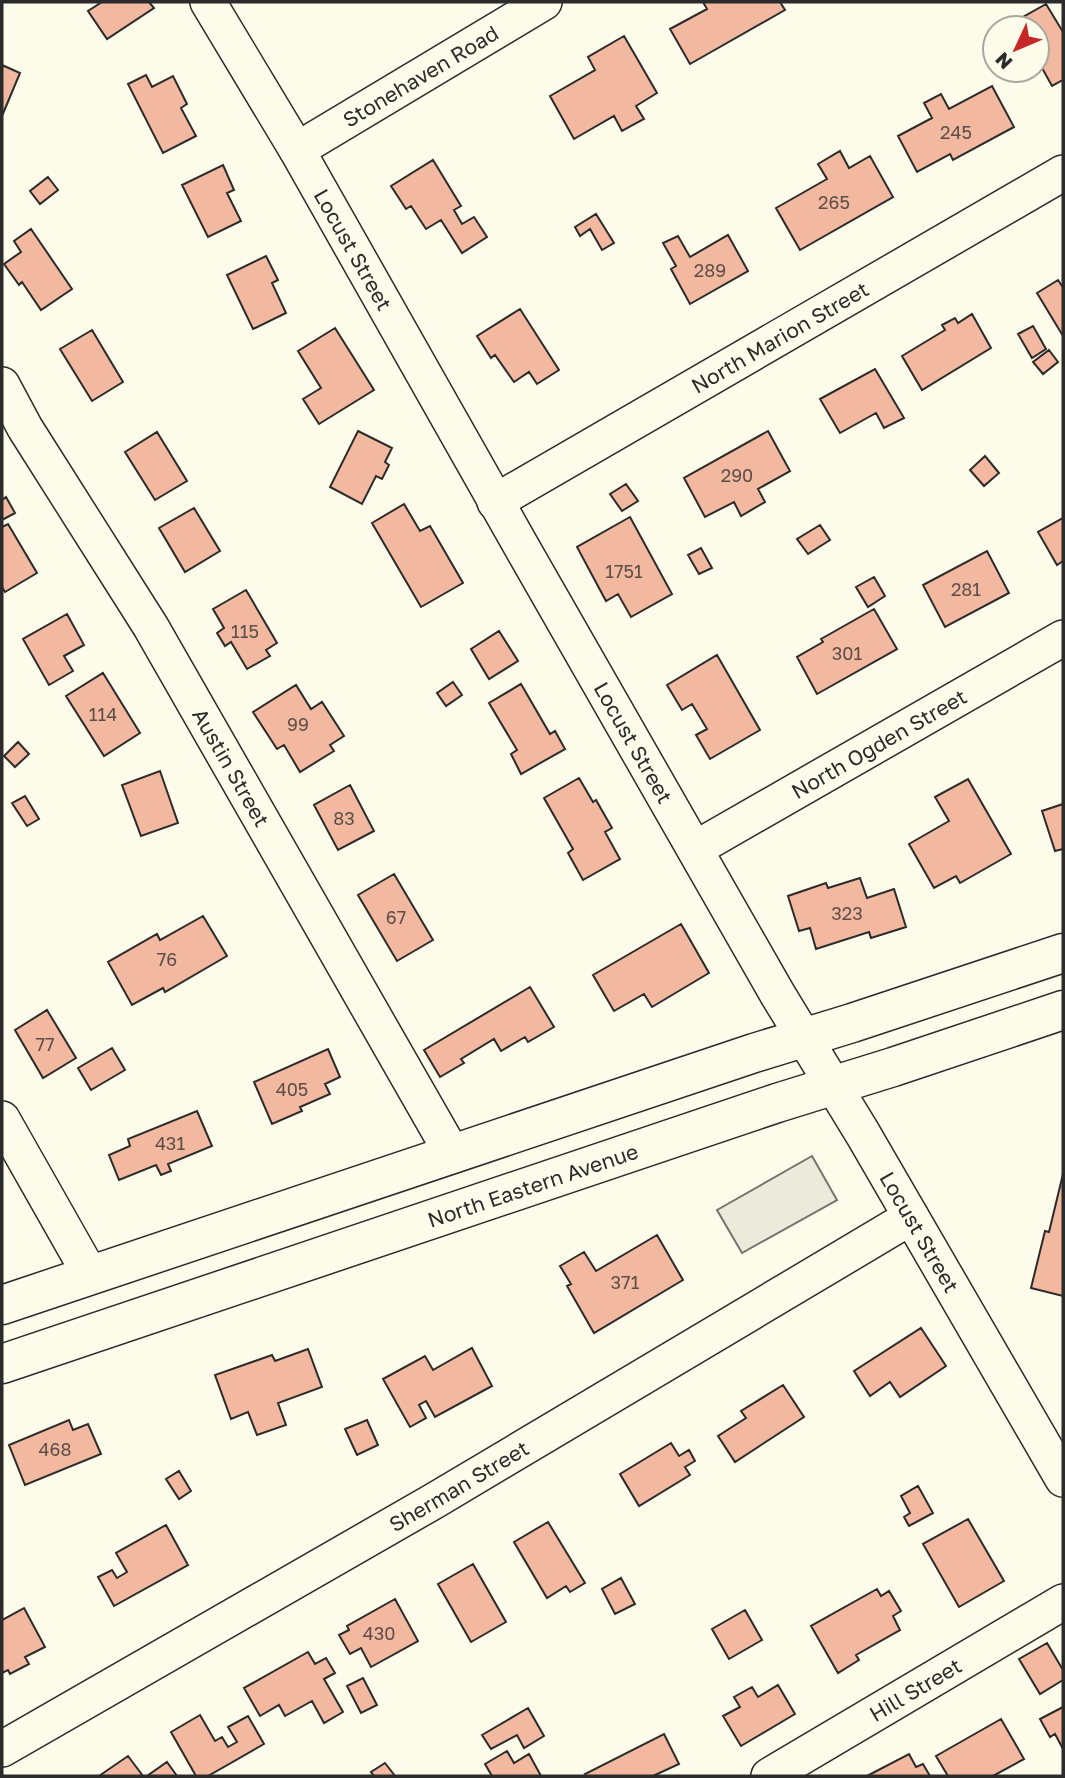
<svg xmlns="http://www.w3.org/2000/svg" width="1065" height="1778" font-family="'Golos Text',sans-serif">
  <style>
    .green { fill: #ecebdb; stroke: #74746e; stroke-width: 2 }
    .building { fill: #f2b8a0; stroke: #2b2b2b; stroke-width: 2 }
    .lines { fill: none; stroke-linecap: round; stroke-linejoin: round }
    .minor-casing { stroke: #2b2b2b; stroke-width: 38 }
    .major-casing { stroke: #2b2b2b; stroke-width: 41 }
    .minor { stroke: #fdfbea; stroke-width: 35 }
    .major { stroke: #fdfbea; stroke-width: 38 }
    .labels { text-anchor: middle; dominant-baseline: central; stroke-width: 5; stroke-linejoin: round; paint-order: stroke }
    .number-label { font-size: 18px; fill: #5d4e48 }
    .street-label { font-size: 21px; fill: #2b2b2b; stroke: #fdfbea }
  </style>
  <rect width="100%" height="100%" fill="#fdfbea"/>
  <path class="green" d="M812,1156l25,44 -95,53 -25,-43z"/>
  <path class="building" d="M102,2h47l5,6 -47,31 -19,-28z
    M703,2h77l5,8 -95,54 -20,-35 37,-20z
    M1046,4l17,28v48l-11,6 -15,-27v-31h-18l-3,-7z
    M624,36l33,57 -21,13 8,13 -22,12 -8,-15 -40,23 -24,-43 45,-26 -7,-13z
    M2,65l18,8 -18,43z
    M146,75l6,12 21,-11 14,28 -6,4 15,28 -33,17 -35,-69z
    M992,86l22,41 -61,33 -3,-6 -33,18 -19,-36 34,-18 -8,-15 17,-9 8,15z
    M840,151l9,17 21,-12 23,41 -93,53 -24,-42 51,-29 -9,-15z
    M433,160l28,46 -7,4 8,14 12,-7 13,20 -25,16 -21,-33 -15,9 -15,-23 -5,3 -15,-23z
    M223,165l11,25 -7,3 14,28 -33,16 -26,-52z
    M48,177l10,13 -18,14 -10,-13z
    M596,214l18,29 -12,7 -12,-21 -10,7 -5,-9z
    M31,229l41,60 -31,21 -19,-28 -3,3 -15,-21 17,-12 -7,-11z
    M728,235l20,36 -58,33 -19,-35 5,-3 -13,-23 15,-7 12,21z
    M266,256l12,24 -6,3 14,30 -33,16 -26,-54z
    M1058,280l4,6 1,-1v51l-26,-43z
    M520,309l39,61 -22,14 -8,-12 -15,10 -19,-27 -4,3 -14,-22z
    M972,314l19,34 -69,42 -20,-34 43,-26 -3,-5 13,-7 3,5z
    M1033,326l13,23 -14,9 -14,-24z
    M335,328l39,62 -55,34 -16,-25 18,-11 -23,-37z
    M92,330l31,52 -31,19 -32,-52z
    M1049,350l9,12 -15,12 -10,-12z
    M875,369l29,49 -20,10 -8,-15 -36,20 -20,-34z
    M358,431l34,17 -7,14 4,3 -7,14 -6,-3 -14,28 -32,-17z
    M768,431l22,40 -32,18 7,13 -24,14 -7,-14 -29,15 -21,-39z
    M157,432l30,49 -32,19 -30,-48z
    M985,456l14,17 -15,13 -14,-16z
    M626,484l12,17 -16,10 -12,-17z
    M6,497l9,16 -13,7v-20z
    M404,504l16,27 10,-5 33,57 -42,24 -49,-84z
    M194,508l26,43 -35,21 -26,-44z
    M630,517l42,77 -41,23 -13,-23 -12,7 -29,-54z
    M1063,518v43l-6,4 -19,-33z
    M8,524l29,49 -32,19 -3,-5v-60z
    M820,525l10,15 -22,14 -11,-15z
    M701,548l11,20 -13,6 -11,-19z
    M987,551l22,42 -64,34 -22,-42z
    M874,577l11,19 -17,11 -12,-20z
    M246,590l31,53 -11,7 4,6 -23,13 -16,-27 -6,4 -8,-13 7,-5 -11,-19z
    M874,609l23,40 -80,45 -20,-37 26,-15 -2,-3z
    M67,614l17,31 -20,11 9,15 -24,14 -26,-46z
    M499,631l19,30 -29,18 -18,-30z
    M717,655l43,75 -50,29 -14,-24 11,-6 -15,-25 -10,6 -15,-25z
    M103,673l37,60 -36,23 -38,-60z
    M453,682l9,13 -16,11 -9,-13z
    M521,684l29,50 5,-3 10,18 -44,25 -10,-20 6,-4 -28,-47z
    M296,685l15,24 11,-7 22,34 -14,9 4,6 -34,21 -16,-27 -7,4 -24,-37z
    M18,742l11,12 -14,13 -11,-11z
    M160,771l18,52 -37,13 -19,-51z
    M579,778l14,24 3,-2 16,28 -7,4 15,27 -37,21 -15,-27 5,-4 -29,-51z
    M968,779l43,75 -51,29 -4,-7 -22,12 -25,-44 40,-23 -14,-24z
    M350,785l24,46 -36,19 -24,-45z
    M25,796l14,23 -12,7 -15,-23z
    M1063,804v45l-8,2 -13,-40z
    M394,874l39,66 -36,21 -39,-66z
    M860,878l7,20 27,-9 12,38 -35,11 -2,-6 -53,17 -6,-21 -11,3 -11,-35 38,-13 2,5z
    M203,916l24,40 -62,36 -2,-4 -31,17 -24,-43 49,-28 3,6z
    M681,924l28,49 -57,34 -8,-13 -30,17 -21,-36z
    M530,987l24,40 -26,15 -3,-5 -24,14 -7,-12 -33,20 3,4 -24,14 -16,-27z
    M47,1010l29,48 -33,20 -28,-48z
    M112,1048l13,22 -34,20 -13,-22z
    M328,1049l12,28 -15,7 5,10 -30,13 2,4 -30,13 -18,-42z
    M197,1111l15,35 -44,18 3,7 -10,4 -5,-10 -37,15 -10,-25 21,-9 -2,-7z
    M1063,1174v122l-32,-8 14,-57 4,1z
    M657,1235l26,45 -89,53 -27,-47 4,-2 -11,-18 24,-14 12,19z
    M921,1328l25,38 -46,31 -10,-15 -20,14 -16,-25z
    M472,1348l20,38 -57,31 -9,-16 -7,4 7,13 -16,9 -27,-48 42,-23 8,14z
    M308,1349l14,38 -44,16 8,22 -29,10 -9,-23 -17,7 -16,-44 57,-20 3,6z
    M783,1385l21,32 -69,45 -17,-26 28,-18 -5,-7z
    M69,1420l4,10 15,-6 13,30 -76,31 -16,-40z
    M367,1420l11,25 -21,10 -12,-26z
    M671,1443l8,13 10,-6 6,11 -10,6 5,8 -51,31 -19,-32z
    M179,1471l12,20 -12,8 -13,-20z
    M918,1486l15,27 -24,13 -5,-9 6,-4 -9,-17z
    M968,1519l36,62 -45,26 -36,-63z
    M548,1522l37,61 -15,9 -4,-6 -19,12 -33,-56z
    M166,1525l22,40 -74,41 -16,-29 14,-7 5,8 10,-6 -11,-19z
    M473,1564l33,58 -35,20 -33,-58z
    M621,1578l14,26 -20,10 -13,-25z
    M877,1589l4,7 8,-5 12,20 -8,5 7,14 -44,25 3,5 -21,13 -27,-47z
    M395,1599l23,42 -47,26 -10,-19 -11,6 -11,-19 10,-5 -2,-4z
    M24,1608l21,39 -20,10 4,7 -19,10 -2,-4 -6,3v-53z
    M745,1610l17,30 -33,19 -17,-30z
    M1047,1643l16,27v10l-23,14 -21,-35z
    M308,1652l7,12 11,-6 9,15 -11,6 19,33 -19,11 -12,-22 -27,15 -6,-11 -19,11 -16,-28z
    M363,1678l14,27 -16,8 -14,-27z
    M778,1685l17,29 -54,32 -18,-30 17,-9 -6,-10 18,-10 6,10z
    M1063,1707v42l-8,-15 -5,3 -10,-18z
    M528,1708l16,28 -20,12 -7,-13 -26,14 -9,-14z
    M200,1715l15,26 7,-4 6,10 9,-5 -9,-15 20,-11 16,28 -56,32h-12l-25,-44z
    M1001,1719l23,40 -31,17h-45l-12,-20z
    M664,1734l15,30 -26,12h-66l-2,-2z
    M507,1751l7,12 15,-9 12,22h-49l-7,-12z
    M909,1754l7,13 7,-3 7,12h-63z
    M128,1756l15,20h-44z
    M167,1762l10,14h-30z
    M385,1763l10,13h-21l-3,-4z"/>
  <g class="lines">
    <defs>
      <g id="minor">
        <path id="s1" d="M208,2l89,148 223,394 258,451 85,139 200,345"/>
        <path id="s2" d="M297,150l247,-148"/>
        <path id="s3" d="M2,385l23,43 126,199 302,528"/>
        <path id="s4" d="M495,502l568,-329"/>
        <path id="s5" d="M695,849l368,-211"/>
        <path d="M2,1119l89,157"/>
        <path id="s6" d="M2,1749l432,-248 477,-284"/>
        <path id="s7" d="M769,1776l294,-174"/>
      </g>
      <g id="major">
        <path d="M2,1305l752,-252 98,-30 211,-70"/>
        <path id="s8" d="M2,1364l775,-261 116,-36 170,-57"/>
      </g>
    </defs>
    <use href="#minor" class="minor-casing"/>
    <use href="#major" class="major-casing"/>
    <use href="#minor" class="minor"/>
    <use href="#major" class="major"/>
  </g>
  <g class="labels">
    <g class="number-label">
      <text x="956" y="132">245</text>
      <text x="834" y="202">265</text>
      <text x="710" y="270">289</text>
      <text x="737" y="475">290</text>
      <text x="624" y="571">1751</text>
      <text x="966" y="589">281</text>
      <text x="245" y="631">115</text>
      <text x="847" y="653">301</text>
      <text x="103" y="714">114</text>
      <text x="298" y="724">99</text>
      <text x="344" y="818">83</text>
      <text x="847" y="913">323</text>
      <text x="396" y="917">67</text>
      <text x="167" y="959">76</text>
      <text x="45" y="1044">77</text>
      <text x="292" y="1089">405</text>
      <text x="170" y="1143">431</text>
      <text x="625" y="1282">371</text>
      <text x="55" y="1449">468</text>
      <text x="379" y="1633">430</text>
    </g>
    <g class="street-label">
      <text stroke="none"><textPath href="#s2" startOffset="144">Stonehaven Road</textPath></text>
      <text stroke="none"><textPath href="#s1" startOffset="287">Locust Street</textPath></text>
      <text stroke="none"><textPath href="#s4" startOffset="329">North Marion Street</textPath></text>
      <text stroke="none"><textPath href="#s1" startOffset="854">Locust Street</textPath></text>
      <text stroke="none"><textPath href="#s5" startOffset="212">North Ogden Street</textPath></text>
      <text stroke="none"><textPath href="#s3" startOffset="446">Austin Street</textPath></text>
      <text stroke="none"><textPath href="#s8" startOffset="560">North Eastern Avenue</textPath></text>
      <text stroke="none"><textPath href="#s1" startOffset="1421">Locust Street</textPath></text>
      <text stroke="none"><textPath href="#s6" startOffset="527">Sherman Street</textPath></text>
      <text stroke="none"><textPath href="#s7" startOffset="170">Hill Street</textPath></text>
    </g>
  </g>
  <rect width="1065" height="1778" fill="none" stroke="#2b2b2b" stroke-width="7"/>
  <g transform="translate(1016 49) rotate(226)"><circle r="33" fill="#fdfbea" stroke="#a9a89e" stroke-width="2"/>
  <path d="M0-5L12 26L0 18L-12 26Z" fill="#c62828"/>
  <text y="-10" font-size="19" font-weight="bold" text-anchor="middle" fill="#2b2b2b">N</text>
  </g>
</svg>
